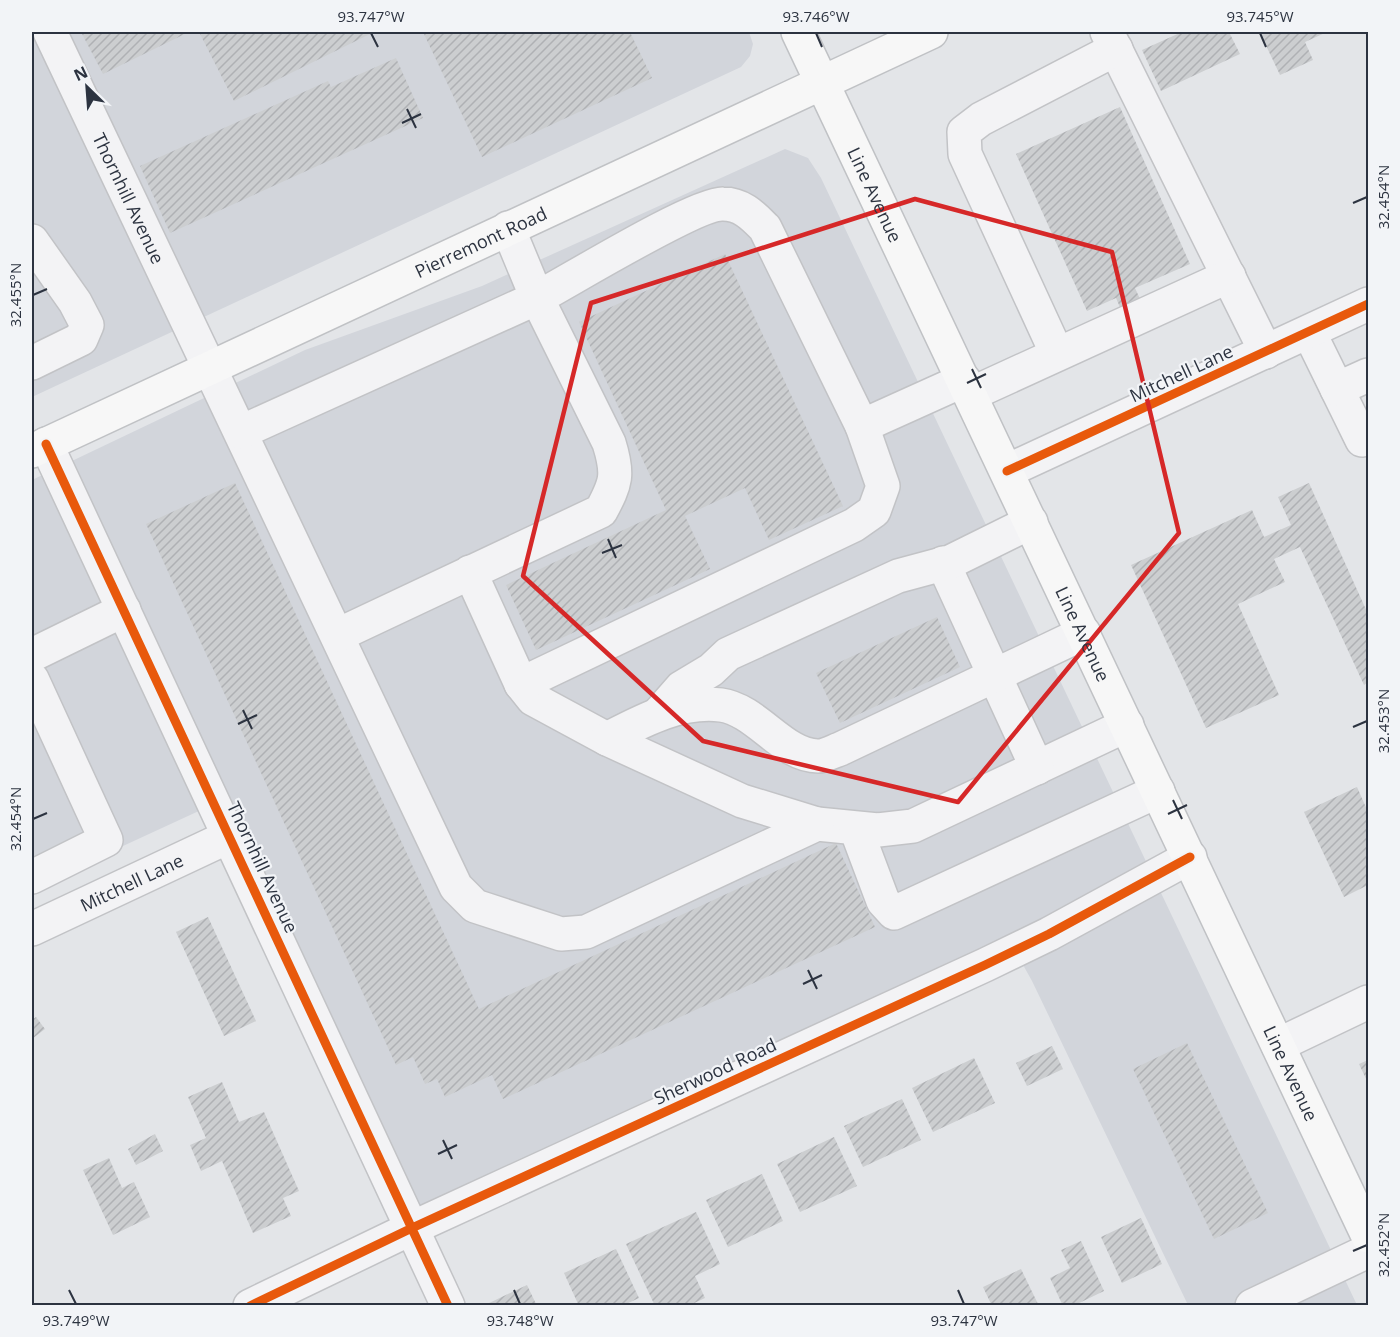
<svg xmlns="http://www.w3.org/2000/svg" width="1400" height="1337" font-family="'Open Sans',sans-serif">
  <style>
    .built { fill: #d2d5db }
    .building { fill: url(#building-hatch) }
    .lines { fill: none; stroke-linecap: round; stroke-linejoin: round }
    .minor-casing { stroke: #c2c3c6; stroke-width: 36 }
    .major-casing { stroke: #c0c2c5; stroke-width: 36 }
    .minor { stroke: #f3f3f5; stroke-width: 33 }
    .major { stroke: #f7f7f7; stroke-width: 33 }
    .cycleway-casing { stroke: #f2f4f7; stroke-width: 13 }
    .cycleway { stroke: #e8590c; stroke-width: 9 }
    .marked { fill: none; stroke: #d62828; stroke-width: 4.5; stroke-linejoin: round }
    .ticks { fill: none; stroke: #2c3340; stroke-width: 2 }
    .labels { text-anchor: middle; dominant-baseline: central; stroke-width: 4.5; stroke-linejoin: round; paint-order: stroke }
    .street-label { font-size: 18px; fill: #2c3340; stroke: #f2f4f7 }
    .neatline { fill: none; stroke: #2c3340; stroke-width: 2 }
    .ticks-label { font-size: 15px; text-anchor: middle; fill: #2c3340 }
  </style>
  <defs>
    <pattern id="building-hatch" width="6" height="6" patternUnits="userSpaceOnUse" patternTransform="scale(1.5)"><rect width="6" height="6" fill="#ccced0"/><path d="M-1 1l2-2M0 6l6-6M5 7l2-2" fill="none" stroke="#afb1b4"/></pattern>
  </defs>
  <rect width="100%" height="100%" fill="#e3e5e8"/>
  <path class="built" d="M32,32h717l4,12 -3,12 -9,11 -709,330z
    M785,149l23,9 13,20 536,1127h-169l-156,-324 -25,-45 -617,287 -189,-413 -169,78v-408l273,-130 177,-64z"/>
  <path class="building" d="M81,32h108l-86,42z
    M199,32h170l1,2 -136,67z
    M423,32h207l22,46 -170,79z
    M1182,32h47l11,22 -79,37 -19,-41z
    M1269,32h58l-22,10 8,18 -33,15 -19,-40z
    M396,58l27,60 -253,115 -30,-67 188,-85 3,6z
    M1120,107l70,157 -55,24 10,22 -20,9 -9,-21 -29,13 -71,-157z
    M725,254l118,252 -74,34 -24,-52 -60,28 25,53 -174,81 -30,-65 160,-75 -87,-188z
    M235,483l244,526 357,-166 39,84 -372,172 -11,-24 -47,22 -8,-18 -12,5 -12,-27 -17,8 -250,-541z
    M1309,483l59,131v68l-4,3 -64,-138 -26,12 11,23 -47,22 41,91 -73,33 -75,-163 121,-55 12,27 27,-12 -13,-28z
    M937,617l23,50 -120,56 -24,-50z
    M1357,787l11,25v73l-24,12 -40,-85z
    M208,917l48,104 -32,15 -48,-104z
    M36,1017l9,12 -13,10v-19z
    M1187,1043l81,170 -54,26 -81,-170z
    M1052,1046l11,23 -36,17 -11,-23z
    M974,1058l21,45 -62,29 -21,-44z
    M1368,1060v23l-9,-19z
    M222,1082l17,40 25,-10 35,79 -16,7 8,18 -38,17 -31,-72 -21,10 -11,-26 16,-7 -18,-41z
    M902,1099l19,41 -58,27 -19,-41z
    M155,1134l8,17 -27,14 -8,-16z
    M834,1137l23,49 -57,26 -23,-48z
    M109,1158l13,30 12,-6 16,35 -37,18 -30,-65z
    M762,1174l21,47 -55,26 -22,-47z
    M696,1212l24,52 -25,12 10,22 -17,8h-33l-29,-62z
    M1141,1218l21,46 -40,19 -21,-46z
    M1081,1241l23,50 -31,15h-10l-13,-28 20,-10 -9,-18z
    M616,1249l23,49 -17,8h-43l-15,-33z
    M1021,1269l18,37h-47l-9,-19z
    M527,1285l10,21h-54z"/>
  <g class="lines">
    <defs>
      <g id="minor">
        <path id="s1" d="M50,32l406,855 19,19 86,28 25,-2 231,-108 61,6 35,-4 214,-101"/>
        <path d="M1107,32l159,320"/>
        <path d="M32,241l43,61 12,23 -6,14 -49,24"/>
        <path d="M1309,332l53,108"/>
        <path d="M1057,354l-92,-200 -1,-22 17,-13 135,-70"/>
        <path d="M1337,389l31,-14"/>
        <path d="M971,394l258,-118"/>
        <path d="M241,432l296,-134 -29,-70"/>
        <path d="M46,444l402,862"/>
        <path d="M1007,471l361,-167"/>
        <path d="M943,563l94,205"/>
        <path d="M470,572l51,112 12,15 74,40 135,62 75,23"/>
        <path d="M338,635l263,-124c15,-28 18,-36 8,-68l-72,-145c32,-17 159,-95 186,-94 19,0 30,12 42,24l97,198 102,-46"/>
        <path d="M32,655l92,-45"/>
        <path d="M32,679l74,161 -74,37"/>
        <path d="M521,684l333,-159 20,-14 9,-25 -21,-60"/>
        <path d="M660,712l21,-24 30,-18 17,-16 170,-78 52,-14 81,-40"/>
        <path d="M607,739c35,-18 73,-39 114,-34 36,5 62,51 97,51 7,0 16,-5 22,-7l244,-116"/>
        <path d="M856,829l27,72 11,12 264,-122"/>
        <path id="s2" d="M32,929l198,-93"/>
        <path d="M1278,1045l90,-43"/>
        <path d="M250,1306l162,-78 573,-263 64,-31 141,-77"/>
        <path d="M1252,1306l116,-55"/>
      </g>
      <g id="major">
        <path id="s3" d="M798,32l570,1204"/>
        <path id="s4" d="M32,451l899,-419"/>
      </g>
    </defs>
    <use href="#minor" class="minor-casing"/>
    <use href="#major" class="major-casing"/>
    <use href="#minor" class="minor"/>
    <use href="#major" class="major"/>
    <defs>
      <path id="cycleway" d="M46,444l402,862
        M1007,471l361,-167
        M250,1306l162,-78 573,-263 64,-31 141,-77"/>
    </defs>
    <use href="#cycleway" class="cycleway-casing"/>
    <use href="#cycleway" class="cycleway"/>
  </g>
  <path class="marked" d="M915,199l197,53 67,281 -221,269 -255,-61 -180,-165 68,-273z"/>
  <path class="ticks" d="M371,33l7,14M816,33l6,14M1260,33l6,14M407,109l9,19M402,123l19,-9M1353,203l14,-6M33,295l14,-6M972,369l9,19M967,383l19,-9M608,539l8,19M602,553l20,-8M243,710l9,19M238,724l19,-9M1353,727l14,-6M1173,800l9,19M1168,814l19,-9M33,819l14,-6M808,970l9,19M803,984l19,-9M443,1140l9,19M438,1154l19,-9M1353,1251l14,-6M69,1290l7,14M514,1290l6,14M958,1290l6,14"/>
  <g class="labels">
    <g class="street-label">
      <text stroke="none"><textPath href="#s3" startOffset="180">Line Avenue</textPath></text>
      <text stroke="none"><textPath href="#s1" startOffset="184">Thornhill Avenue</textPath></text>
      <text stroke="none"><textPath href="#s4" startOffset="495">Pierremont Road</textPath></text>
      <text transform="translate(1181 373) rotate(-25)">Mitchell Lane</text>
      <text stroke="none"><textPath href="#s3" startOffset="666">Line Avenue</textPath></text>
      <text transform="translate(263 867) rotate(65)">Thornhill Avenue</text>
      <text stroke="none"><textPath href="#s2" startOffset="110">Mitchell Lane</textPath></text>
      <text transform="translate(715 1071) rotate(-25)">Sherwood Road</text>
      <text stroke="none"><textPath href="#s3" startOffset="1152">Line Avenue</textPath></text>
    </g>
  </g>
  <rect width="1400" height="1337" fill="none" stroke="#f2f4f7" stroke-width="66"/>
  <g transform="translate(87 87) rotate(335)" stroke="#f2f4f7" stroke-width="4.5" paint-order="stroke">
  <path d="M0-4.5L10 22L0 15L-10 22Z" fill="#2c3340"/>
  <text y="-9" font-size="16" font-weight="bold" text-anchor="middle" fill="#2c3340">N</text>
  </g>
  <rect x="33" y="33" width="1334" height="1271" class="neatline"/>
  <g class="ticks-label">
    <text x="371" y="22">93.747°W</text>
    <text x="816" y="22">93.746°W</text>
    <text x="1260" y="22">93.745°W</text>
    <text transform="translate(1384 197) rotate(-90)" y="5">32.454°N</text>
    <text transform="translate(16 295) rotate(-90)" y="5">32.455°N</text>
    <text transform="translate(1384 721) rotate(-90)" y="5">32.453°N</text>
    <text transform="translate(16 819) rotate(-90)" y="5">32.454°N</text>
    <text transform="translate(1384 1245) rotate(-90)" y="5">32.452°N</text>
    <text x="76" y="1326">93.749°W</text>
    <text x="520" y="1326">93.748°W</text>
    <text x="964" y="1326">93.747°W</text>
  </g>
</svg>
